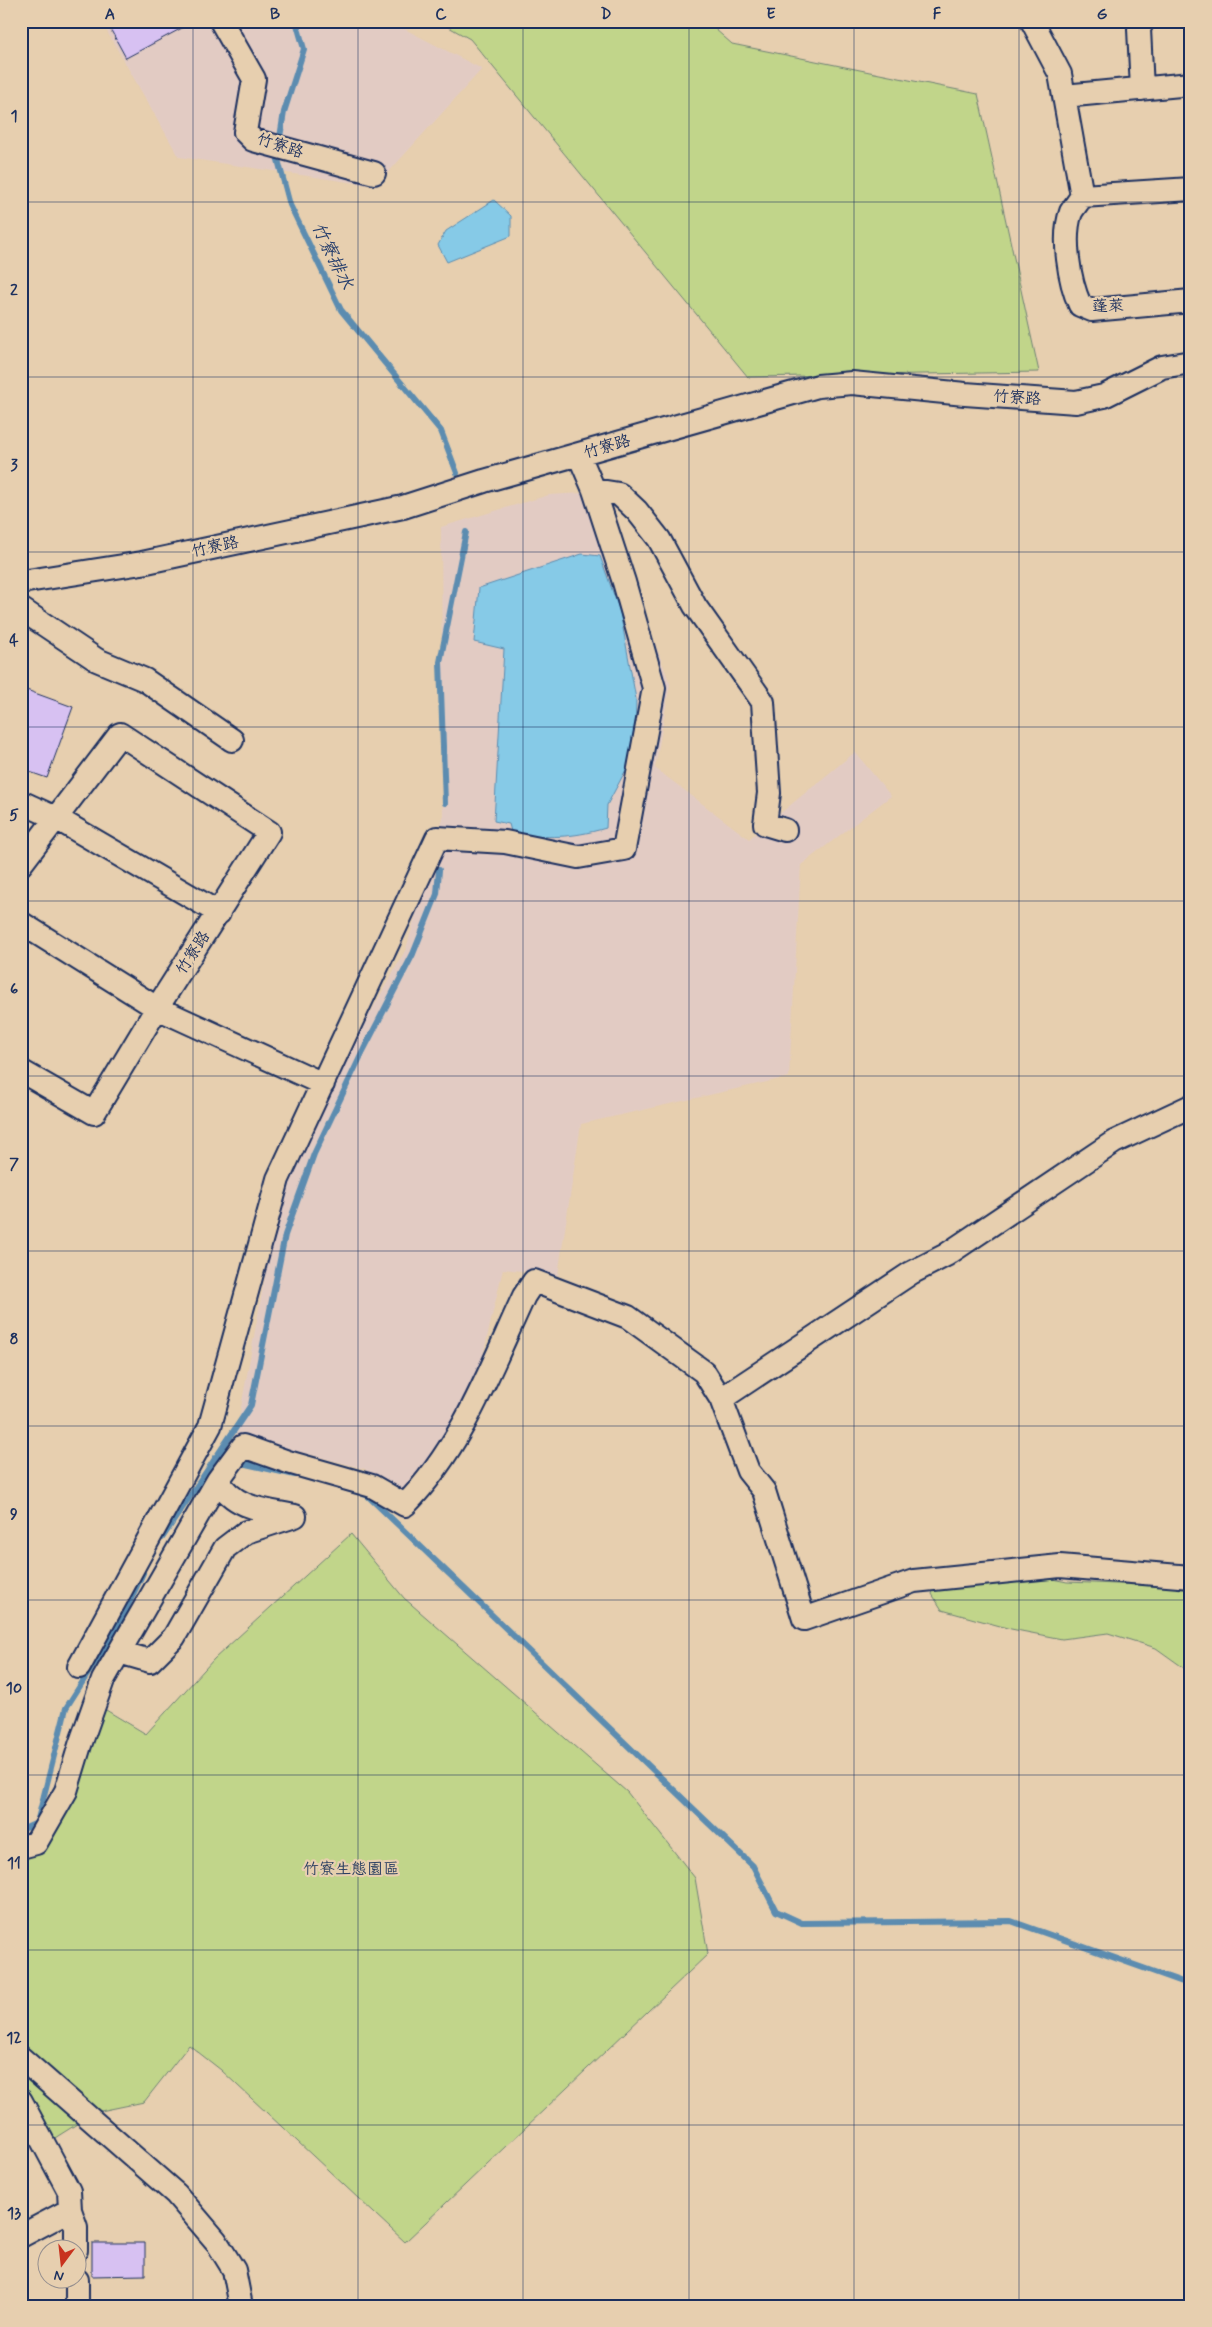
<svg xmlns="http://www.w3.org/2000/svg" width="1212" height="2327" font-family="Mynerve,'LXGW WenKai TC',sans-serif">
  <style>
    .built { fill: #e2cbc3 }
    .green { fill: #c1d58a; stroke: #6e8274 }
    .water { fill: #86cae7; stroke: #5b8cb0 }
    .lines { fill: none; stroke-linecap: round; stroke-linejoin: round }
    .stream { stroke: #5b8cb0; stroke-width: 6 }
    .building { fill: #d7c1f2; stroke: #1b2f5e }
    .minor-casing { stroke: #1b2f5e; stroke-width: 26 }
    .minor { stroke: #e7cfaf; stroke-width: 22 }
    .grid { fill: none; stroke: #1b2f5e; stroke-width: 1; stroke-opacity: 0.55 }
    .labels { text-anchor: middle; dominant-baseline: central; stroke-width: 4.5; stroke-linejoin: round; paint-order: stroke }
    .street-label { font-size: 16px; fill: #1b2f5e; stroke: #e7cfaf }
    .park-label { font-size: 16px; fill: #2c4062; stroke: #e7cfaf }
    .water-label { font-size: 18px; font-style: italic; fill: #263e6c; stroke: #e7cfaf }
    .neatline { fill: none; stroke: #1b2f5e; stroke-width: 2 }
    .grid-label { font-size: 16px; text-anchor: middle; font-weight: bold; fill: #1b2f5e }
  </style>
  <rect width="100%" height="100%" fill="#e7cfaf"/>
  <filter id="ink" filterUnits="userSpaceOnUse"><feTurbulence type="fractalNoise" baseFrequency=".02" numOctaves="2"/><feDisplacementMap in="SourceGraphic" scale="10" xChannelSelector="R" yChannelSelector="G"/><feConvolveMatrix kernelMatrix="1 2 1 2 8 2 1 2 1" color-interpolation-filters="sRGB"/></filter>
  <g filter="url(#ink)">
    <path class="built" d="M101,21h288l93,48 -106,117 -197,-29z
      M599,492l71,192 -15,84 94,71 106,-87 36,44 -90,69 -12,212 -208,47 -23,151 -55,-6 -34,146 -72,90 -32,-36 -129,-34 49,-269 121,-217 37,-130 -2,-292 108,-32z"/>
    <path class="green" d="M438,21h268l26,23 246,50 61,278 -291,5 -278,-338z
      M351,1534l53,64 223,194 68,86 13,76 -303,288 -184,-172 -32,-25 -45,57 -48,10 -57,36 -18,-32v-269l80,-140 45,27 68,-75z
      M998,1568l69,14 124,5v86l-35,-25 -48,-15 -46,6 -51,-10 -69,-19 -10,-16 6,-16z"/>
    <path class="water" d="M494,200l17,16v20l-64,26 -9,-17 8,-14z
      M582,554l18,2 20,56 16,87 -1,37 -7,30 -21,39 -1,23c-38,11 -56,9 -94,7l-3,-11 -15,-3 10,-172 -30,-7 5,-54z"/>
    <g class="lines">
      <path class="stream" d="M296,21l8,28 -20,63 -7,44 13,49 51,105 100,121 16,42
        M445,803l-5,-141 26,-130
        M215,1457l12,3
        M237,1462l58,13
        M363,1494l4,1 386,371 23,45 26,12 209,-2 180,64
        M162,1538l89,-133 34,-170 29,-81 50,-105 49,-95 24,-60 2,-24
        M21,1830l16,-7 29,-115 52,-82 25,-53"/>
    </g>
    <path class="building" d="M106,21h89l-69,37z
      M21,688l52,19 -26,71 -26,-9z
      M92,2243h53v32l-53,1z"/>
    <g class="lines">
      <defs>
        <path id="minor" d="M221,21l33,58 -9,53 8,8 121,33
          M1032,21l28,53 22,122c-3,5 -8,11 -11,16 -9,25 -2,69 9,93l12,5 99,-9
          M1142,89l-3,-60 4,-8
          M1064,96l127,-12
          M1082,196l109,-7
          M594,490l25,4 18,17 22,28 36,67 68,96 6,91 -4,31 20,6
          M21,582l121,-19 261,-56 81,-26 334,-95 34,-3 113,11 111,8 28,-6 58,-29 29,-5
          M21,609l76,51 48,20 87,60
          M21,802l35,16 163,95
          M21,864l99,-130 149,98 -112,176 -63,105 -73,-42
          M21,923l136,85 166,76
          M721,1399l190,-126 35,-18 168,-113 77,-36
          M295,1516c-30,-6 -61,-7 -77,-36l25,-34 45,16 84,24 33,19c57,-58 85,-136 119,-209l10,-15 94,36 76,55 17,27 27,72 16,20 40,128 110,-38 146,-15 131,11
          M119,1652l31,9 24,-24 51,-89 21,-16 46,-15
          M79,1667l131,-241 68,-247 159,-341 68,4 73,15 46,-8 30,-161 -30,-106 -30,-92 -15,-35
          M21,1847l15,-4 30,-52 14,-46 23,-65 115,-200
          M21,2058l155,136 40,47 18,29 7,36
          M21,2101l48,90 1,19 6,17v23
          M21,2236l49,-26
          M77,2280v26"/>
      </defs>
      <use href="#minor" class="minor-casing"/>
      <use href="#minor" class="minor"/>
    </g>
  </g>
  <path class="grid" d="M193,21v2285M358,21v2285M523,21v2285M689,21v2285M854,21v2285M1019,21v2285M21,202h1170M21,377h1170M21,552h1170M21,727h1170M21,901h1170M21,1076h1170M21,1251h1170M21,1426h1170M21,1600h1170M21,1775h1170M21,1950h1170M21,2125h1170"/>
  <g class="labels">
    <g class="street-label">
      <text transform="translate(280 146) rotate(18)">竹寮路</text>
      <text x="1108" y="306">蓬萊</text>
      <text transform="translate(1017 398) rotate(4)">竹寮路</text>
      <text transform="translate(607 447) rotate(-16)">竹寮路</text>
      <text transform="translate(215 547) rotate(-12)">竹寮路</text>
      <text transform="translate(193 953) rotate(-57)">竹寮路</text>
    </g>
    <g class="park-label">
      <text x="351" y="1869">竹寮生態園區</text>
    </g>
    <g class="water-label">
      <text transform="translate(332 256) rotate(64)">竹寮排水</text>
    </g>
  </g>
  <rect width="1212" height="2327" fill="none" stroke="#e7cfaf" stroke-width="55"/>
  <g transform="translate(62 2264) rotate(195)"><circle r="24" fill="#e7cfaf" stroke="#958f8f"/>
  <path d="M0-4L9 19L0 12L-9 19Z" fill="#c8321e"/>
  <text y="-8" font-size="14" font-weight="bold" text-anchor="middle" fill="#1b2f5e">N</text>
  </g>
  <rect x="28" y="28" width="1156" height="2272" class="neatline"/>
  <g class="grid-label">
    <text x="110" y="19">A</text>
    <text x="275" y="19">B</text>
    <text x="441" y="19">C</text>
    <text x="606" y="19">D</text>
    <text x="771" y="19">E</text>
    <text x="937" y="19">F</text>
    <text x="1102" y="19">G</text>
    <text x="14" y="121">1</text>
    <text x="14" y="295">2</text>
    <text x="14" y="470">3</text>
    <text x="14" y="645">4</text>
    <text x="14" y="820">5</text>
    <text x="14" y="994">6</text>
    <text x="14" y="1169">7</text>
    <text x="14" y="1344">8</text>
    <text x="14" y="1519">9</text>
    <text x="14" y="1693">10</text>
    <text x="14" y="1868">11</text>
    <text x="14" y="2043">12</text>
    <text x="14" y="2218">13</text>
  </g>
</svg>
